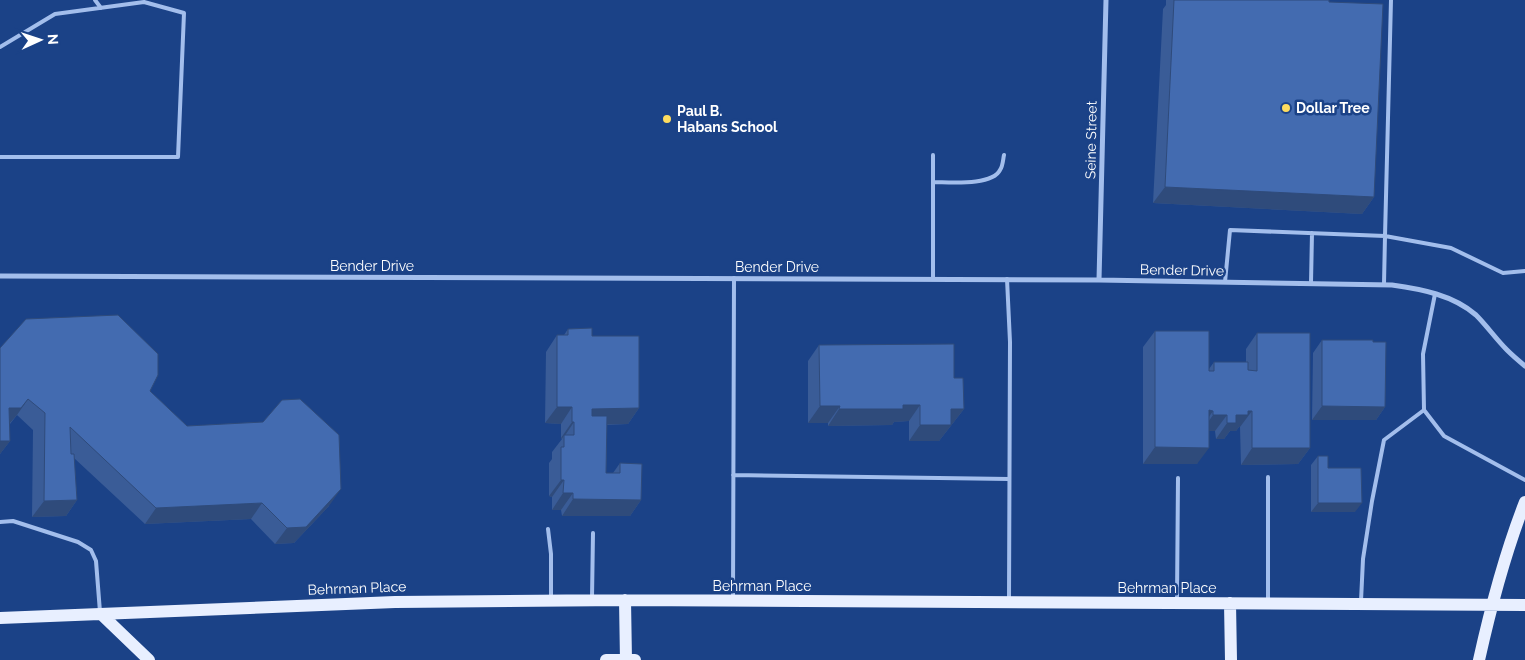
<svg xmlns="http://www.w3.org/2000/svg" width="1525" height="660" font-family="Raleway,sans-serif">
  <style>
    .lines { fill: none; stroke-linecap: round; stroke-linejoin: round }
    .service { stroke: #a3beec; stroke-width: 4 }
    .minor { stroke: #a3beec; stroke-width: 5 }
    .primary { stroke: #e8efff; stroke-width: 12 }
    .wall { fill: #3a5c97 }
    .shaded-wall { fill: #2f4b7b }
    .building { fill: #436bb0; stroke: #2f4b7b }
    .poi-dot { fill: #fedc5f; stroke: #1b4287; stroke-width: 2 }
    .labels { text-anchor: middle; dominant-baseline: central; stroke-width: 5; stroke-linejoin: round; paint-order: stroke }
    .poi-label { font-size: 14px; font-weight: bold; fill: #fff; stroke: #1b4287; text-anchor: start }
    .street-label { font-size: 14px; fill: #fff; stroke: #1b4287 }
  </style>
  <rect width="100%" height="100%" fill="#1b4287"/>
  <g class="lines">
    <path class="service" d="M95,0l6,8
      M0,47l55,-33 89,-12 40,11 -6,144h-178
      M933,182c17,0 59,4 67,-12 3,-4 3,-11 4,-15
      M933,279v-124
      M1007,279l3,63 -1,257
      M1225,282l5,-52 155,6 6,-236
      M1311,283l1,-50
      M1384,284l1,-48 66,12 52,25 22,-2
      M1435,294l-12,60 1,56 20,26 81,44
      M733,475l276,4
      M1268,477v124
      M0,522l13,-1 65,21 13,8 5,11 4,51
      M548,529l3,25v44
      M592,598l1,-65
      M733,598l1,-320
      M1177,600l1,-122
      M1361,601l2,-42 9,-58 12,-61 40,-30"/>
    <path class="minor" d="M0,276l1099,4 293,5c29,4 61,10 84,30 11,11 20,24 31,35 6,6 12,11 18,16
      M1099,280l7,-280"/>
    <path class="primary" d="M625,600l1,60
      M1230,603l1,57
      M101,614l48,46
      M0,618l395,-16 230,-2 900,5
      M606,660h29
      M1479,660c12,-54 26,-107 46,-158"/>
  </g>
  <path class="wall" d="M1166,0h163l45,197 -12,17 -209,-11 10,-194 3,-4z
    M568,329l24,7 47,72 -11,16 -21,1 -1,48h7l7,-10 21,37 -11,16h-68l-1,-6h-9v-13l-3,-1v-33l3,-4v-7l10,-13 -1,-1v-14l-16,-1 1,-71 11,-17h7z
    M1155,331l54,38 5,-7h32v-13l11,-16 53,115 -12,16 -57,1 -1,-38h-1l-3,4h-6l-6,8h-8l-1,-8h-6l-12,33h-54v-117z
    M1322,340l63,67 -9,13h-64l1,-67z
    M819,345l135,33 10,31 -25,32h-30v-20l-15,1 -2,3 -64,1v-3h-20v-62z
    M0,348l150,43 37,35 142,80 -35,37 -19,1 -24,-25 -106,5 -71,-66 3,42 -11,16 -34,1 1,-87 -16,-15 -7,9v17l-10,13z
    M1318,456l10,12 27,44h-44v-47z"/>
  <path class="shaded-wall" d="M1165,187l209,10 -12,17 -209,-11z
    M28,399l-11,16 -8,9v-16z
    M903,405h17l-11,16 -15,1 -2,3 -64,1 11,-17z
    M820,406h20l-12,17h-20z
    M1322,406l63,1 -9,13h-64z
    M557,407h15l-11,17 -16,-1z
    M639,408l-11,16 -47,1 11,-16z
    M951,409h13l-25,32h-30l11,-16z
    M1209,410l4,1 -11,16z
    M1248,411h4l-12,16h-1l-3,4h-6l-6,8h-8l11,-16 9,-8z
    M1213,415h14l-12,16h-13z
    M572,422h2l-10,15v-2l-2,4 -1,-1z
    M0,441h10l-10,13z
    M1155,447l54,1 -12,16h-54z
    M1252,448h58l-12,16 -57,1z
    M561,480h3l-12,17 -3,-1z
    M341,489l-12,17 -35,37 -19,1 12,-16z
    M563,493h10l-12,17h-9z
    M573,499l68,1 -11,16h-68z
    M77,500l-11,16 -34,1 12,-16z
    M262,503l-11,16 -106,5 11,-16z
    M1318,503h44l-7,9h-44z"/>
  <path class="building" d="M1174,0h155v2l54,2 -9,193 -209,-10z
    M118,315l40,39v21l-8,16 37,35 76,-4 19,-22 18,-1 39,36 2,54 -35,38 -19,1 -25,-25 -106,5 -86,-81 1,27h3l3,46 -33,1 1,-88 -17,-14 -7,9h-12l1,33h-10v-93l26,-29z
    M592,328v8h47v72l-47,1v7h15l-1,57h14v-10l22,1 -1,36 -68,-1v-6h-10l1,-13h-3v-33h3v-12h10v-13h-2v-15h-15v-72h11v-6z
    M1155,331h54v40h5v-9h34v8l9,1v-38h53v115h-58v-37h-4v4h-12v8h-9v-8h-14v-4l-4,-1v38l-54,-1z
    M1322,340h51v2h13l-1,65 -63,-1z
    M954,344v34h9l1,31h-13v16h-31v-20h-17v4h-64l1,-3h-20l-1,-61z
    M1318,456h10v12h33l1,35h-44z"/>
  <g class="poi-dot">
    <circle cx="1286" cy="108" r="5"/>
    <circle cx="667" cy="119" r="5"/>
  </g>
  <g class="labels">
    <g class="poi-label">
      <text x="1296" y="108">Dollar Tree</text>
      <text x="677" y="111">Paul B.<tspan x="677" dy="16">Habans School</tspan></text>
    </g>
    <g class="street-label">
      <text transform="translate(1091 140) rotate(-89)">Seine Street</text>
      <text x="372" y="266">Bender Drive</text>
      <text x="777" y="267">Bender Drive</text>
      <text transform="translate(1182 270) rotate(1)">Bender Drive</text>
      <text x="762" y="586">Behrman Place</text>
      <text transform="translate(357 588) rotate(-2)">Behrman Place</text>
      <text x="1167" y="588">Behrman Place</text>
    </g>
  </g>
  <g transform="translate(40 40) rotate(87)" stroke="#1b4287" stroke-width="4" paint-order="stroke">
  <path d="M0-4L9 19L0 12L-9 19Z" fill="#ffffff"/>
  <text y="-8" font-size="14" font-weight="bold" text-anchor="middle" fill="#ffffff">N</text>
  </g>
</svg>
